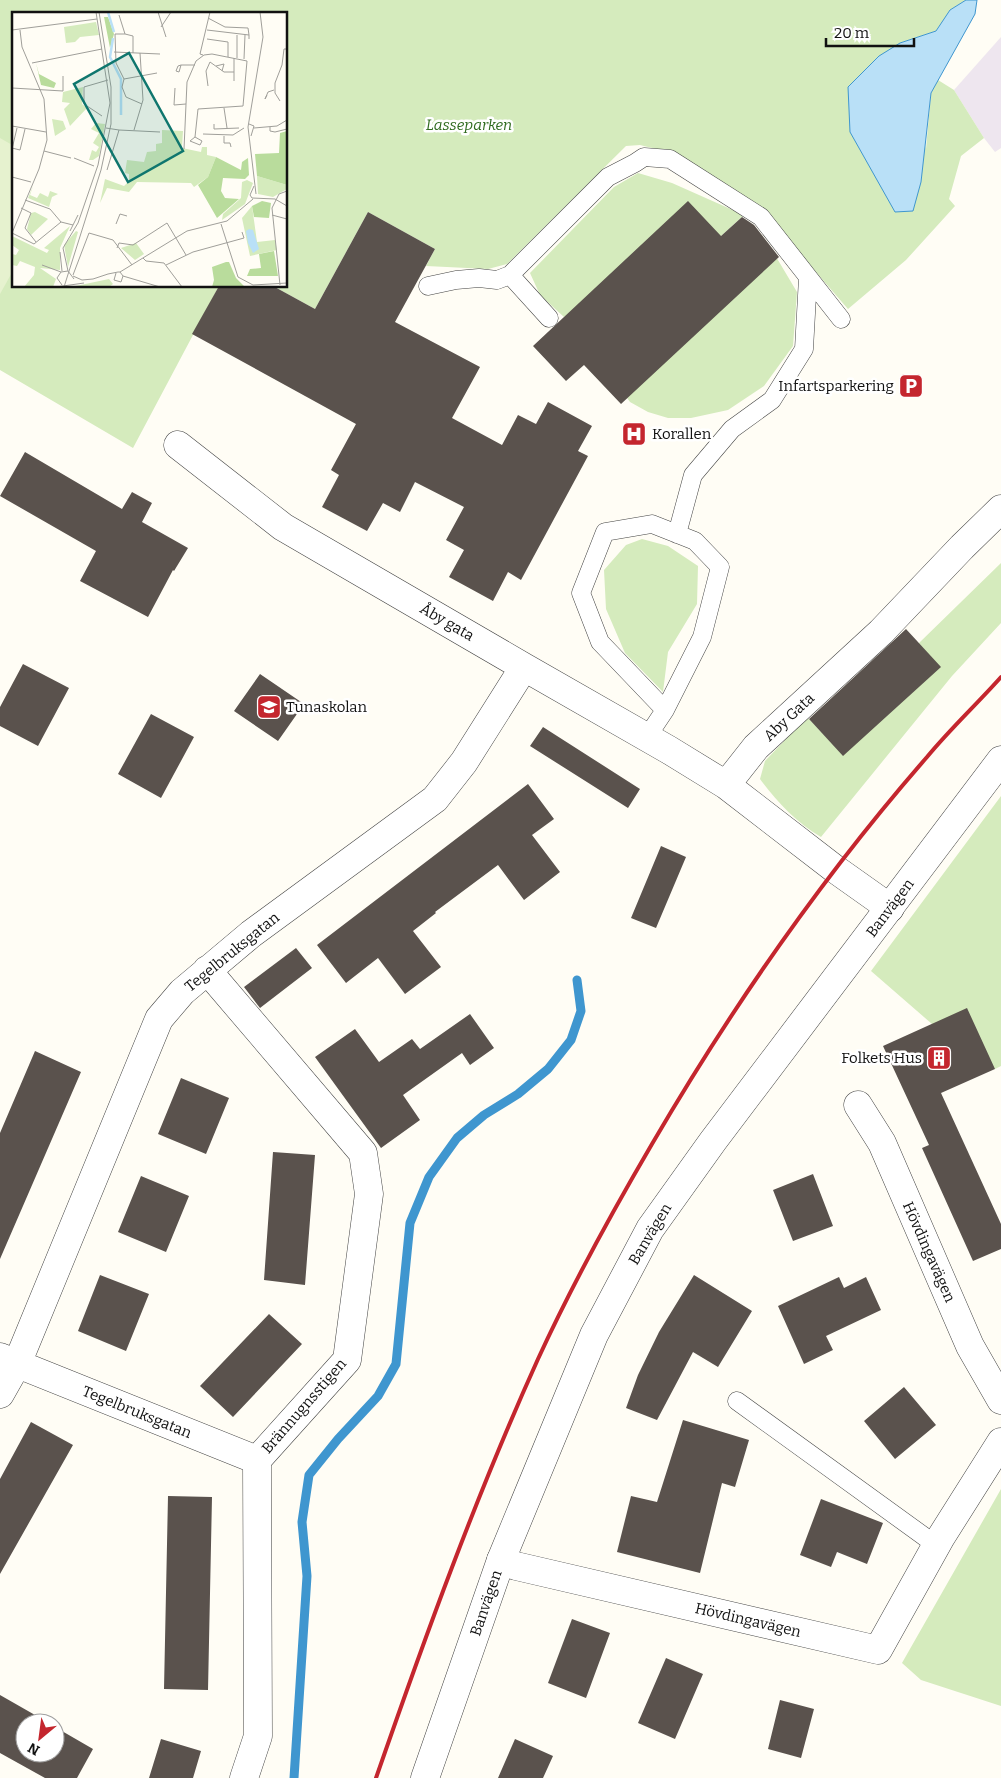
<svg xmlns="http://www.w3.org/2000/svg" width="1001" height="1778" font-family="Bitter,serif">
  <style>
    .industrial { fill: #eee6ef }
    .green { fill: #d5ebbd }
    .pitch { fill: #e6f2cf }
    .water { fill: #b9e0f7; stroke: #3f96cf }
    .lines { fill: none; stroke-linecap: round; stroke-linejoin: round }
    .stream { stroke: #3f96cf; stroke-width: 9 }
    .building { fill: #5a524d }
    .service-casing { stroke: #444; stroke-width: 19 }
    .minor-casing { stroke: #444; stroke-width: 29 }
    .tertiary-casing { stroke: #444; stroke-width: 29 }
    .service { stroke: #fff; stroke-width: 18 }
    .minor { stroke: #fff; stroke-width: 28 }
    .tertiary { stroke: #fff; stroke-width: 28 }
    .rail { stroke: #c4262e; stroke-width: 4 }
    .labels { text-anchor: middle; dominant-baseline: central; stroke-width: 5; stroke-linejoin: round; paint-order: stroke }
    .park-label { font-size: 15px; font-style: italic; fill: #2f6b1f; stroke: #fff }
    .poi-label { font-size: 15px; fill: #111; stroke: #fff; text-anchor: end }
    .street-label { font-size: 15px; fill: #111; stroke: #fff }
    .inset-river { fill: none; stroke: #b9e0f7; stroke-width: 2.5 }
    .inset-road { fill: none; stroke: #a09f9a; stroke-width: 1 }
    .view { fill: #0f766e; fill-opacity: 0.15; stroke: #0f766e; stroke-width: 2.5 }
    .inset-edge { fill: none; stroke: #111; stroke-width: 2.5 }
  </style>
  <rect width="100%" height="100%" fill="#fffdf5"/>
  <path class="industrial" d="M1001,37v111l-6,4 -11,-14 -30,-48z"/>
  <path class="green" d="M0,0h966l-16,10 -14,21 -36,12 26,106 5,-56 7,-13 16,10 30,48 -23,18 -12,43 6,7 -49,54 -58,49 -86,-99 -98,-59 -24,-6 -14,1 -119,118 -19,5 -62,-3 9,-17 -67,-37 -53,97 -42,-23h13v-272h-272v272h205l-86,162 -133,-78z
    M638,173l34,10 72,32 -23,21 -157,81 -24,-22 -10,-22 84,-86z
    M772,250l25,42 -4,54 -29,40 -36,24 -37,8h-23l-20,-6 -18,-10 -8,-11z
    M642,539l26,7 30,20 -1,38 -29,48 -5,40 -38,-39 -19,-44 -2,-39 22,-25z
    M1001,563v60l-49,53 -131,161c-25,-15 -44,-35 -61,-58l5,-18 42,-44 36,38 76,-112z
    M1001,796v270l-6,3 -63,-45 -61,-53z
    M1001,1489v217l-80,-26 -19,-17z"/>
  <path class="pitch" d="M0,138l14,8v123l-14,25z"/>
  <path class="water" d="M966,0h11l-2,14 -44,79 -10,89 -8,29 -18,1 -45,-80 -2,-45 31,-31 21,-13 36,-12 14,-21z"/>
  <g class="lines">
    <path class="stream" d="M294,1778l13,-202 -5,-54 7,-47 29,-36 40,-43 18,-32 14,-141 19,-46 28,-39 27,-23 34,-21 30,-25 23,-29 10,-29 -4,-31"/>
  </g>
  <path class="building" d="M688,201l33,35 21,-19 12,8 25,32 -158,147 -37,-39 -18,16 -33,-35z
    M368,212l67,37 -40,73 85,45 -28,51 50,27 16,-30 18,9 12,-22 44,24 -14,25 10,5 -67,124 -13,-8 -15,29 -44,-24 15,-27 -18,-10 18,-33 -49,-25 -15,30 -17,-9 -16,28 -45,-24 17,-32 -8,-5 25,-46 -164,-90 27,-48h54l42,23z
    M25,452l97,57 10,-17 20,11 -10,19 46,26 -14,23 -1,-1 -25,47 -68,-36 16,-30 -96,-55z
    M906,629l35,38 -98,89 -34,-37z
    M23,664l46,24 -31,58 -38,-20v-19z
    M260,674l44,30 -26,37 -44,-30z
    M151,714l43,23 -33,61 -43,-24z
    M543,727l97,62 -12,19 -98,-62z
    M528,784l26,35 -22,16 28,37 -36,28 -26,-35 -63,47 1,1 -23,18 28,36 -36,27 -27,-36 -32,25 -29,-38z
    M661,846l25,11 -30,71 -25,-10z
    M296,948l16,20 -52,40 -16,-21z
    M967,1008l28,61 -54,24 60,131v25l-28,12 -51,-113 7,-3 -46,-99z
    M470,1014l24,34 -24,17 -8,-12 -59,42 17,25 -39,28 -66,-91 40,-28 24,33 33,-23 8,10z
    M35,1051l46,21 -81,187v-126z
    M181,1078l48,20 -23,56 -48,-20z
    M273,1152l42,3 -10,130 -41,-5z
    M813,1174l20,52 -40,15 -20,-51z
    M141,1176l48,20 -23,56 -48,-20z
    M100,1275l49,19 -23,57 -48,-20z
    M694,1275l58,36 -34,56 -25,-15 -36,68 -31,-12 12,-33 21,-43z
    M839,1277l5,11 22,-11 15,33 -55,26 7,14 -29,14 -26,-58z
    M269,1314l33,30 -69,73 -33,-31z
    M904,1387l32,38 -41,34 -31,-38z
    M683,1420l66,20 -14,47 -13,-4 -22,90 -83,-21 14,-56 26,6z
    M31,1422l42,23 -73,129v-95z
    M168,1496l44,1 -4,193 -44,-1z
    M821,1499l62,24 -16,41 -30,-12 -6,15 -31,-12z
    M572,1619l38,14 -24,65 -38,-15z
    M666,1658l37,16 -28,65 -37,-16z
    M0,1695l49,28h-24v30h30v-26l38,22 -16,29h-32l-45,-25z
    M780,1700l34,9 -13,49 -33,-9z
    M161,1739l40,12 -8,27h-44z
    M515,1739l38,17 -10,22h-45z"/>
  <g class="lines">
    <defs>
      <path id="service" d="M510,275l39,43
        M428,286l28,-6 23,-2 18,2 13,-5 98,-98 27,-14 9,-6 26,2 91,58 80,102
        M677,534l16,-59 39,-46 40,-29 32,-51 4,-71
        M647,737l18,-27 37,-73 18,-70 -25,-26 -43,-17 -47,8 -24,61 19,49 65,68
        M737,1401l199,144"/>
      <path id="minor" d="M178,445l105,82 241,140 145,83 57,35
        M890,908l-55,-39 -109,-84 30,-38 125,-115 81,-85 39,-38
        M207,970l156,183 6,41 -22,166 -90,100 1,276 -14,42
        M858,1105l24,38 88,203 31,54
        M0,1357l257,103
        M0,1394l17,-30 142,-345 23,-27 69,-58 184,-135 29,-37 60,-95
        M501,1560l15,6 362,84 63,-113 60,-95"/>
      <path id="tertiary" d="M425,1778l76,-218 93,-225 56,-106 63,-88 288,-381"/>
    </defs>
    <use href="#service" class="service-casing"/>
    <use href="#minor" class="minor-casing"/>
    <use href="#tertiary" class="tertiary-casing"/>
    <use href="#service" class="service"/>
    <use href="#minor" class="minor"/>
    <use href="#tertiary" class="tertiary"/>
    <path class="rail" d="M376,1778c49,-141 100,-282 162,-419 34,-74 73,-145 114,-215 80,-137 171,-268 275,-387 23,-28 50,-53 74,-80"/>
  </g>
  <defs>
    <symbol id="parking-square" viewBox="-11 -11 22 22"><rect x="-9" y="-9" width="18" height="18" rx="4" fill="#c4262e" stroke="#fff"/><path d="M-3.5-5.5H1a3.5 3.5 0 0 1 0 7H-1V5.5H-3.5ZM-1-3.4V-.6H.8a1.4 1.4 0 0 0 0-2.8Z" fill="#fff"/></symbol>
    <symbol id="hospital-square" viewBox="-11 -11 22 22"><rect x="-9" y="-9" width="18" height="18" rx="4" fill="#c4262e" stroke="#fff"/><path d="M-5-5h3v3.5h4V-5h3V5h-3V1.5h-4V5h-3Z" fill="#fff"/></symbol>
    <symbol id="school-square" viewBox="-11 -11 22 22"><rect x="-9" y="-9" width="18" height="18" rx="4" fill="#c4262e" stroke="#fff"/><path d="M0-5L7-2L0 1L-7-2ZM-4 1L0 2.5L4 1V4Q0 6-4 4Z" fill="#fff"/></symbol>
    <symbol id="building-square" viewBox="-11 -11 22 22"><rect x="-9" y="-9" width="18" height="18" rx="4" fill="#c4262e" stroke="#fff"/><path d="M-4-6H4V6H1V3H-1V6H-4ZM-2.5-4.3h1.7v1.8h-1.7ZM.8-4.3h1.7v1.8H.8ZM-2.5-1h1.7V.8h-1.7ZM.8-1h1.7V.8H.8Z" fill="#fff"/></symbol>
  </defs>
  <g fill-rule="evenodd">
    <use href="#parking-square" x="897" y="372" width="28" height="28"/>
    <use href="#hospital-square" x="620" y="420" width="28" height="28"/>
    <use href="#school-square" x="255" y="693" width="28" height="28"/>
    <use href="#building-square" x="925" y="1044" width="28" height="28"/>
  </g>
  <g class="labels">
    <g class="park-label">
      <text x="469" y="125">Lasseparken</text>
    </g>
    <g class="poi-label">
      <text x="894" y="386">Infartsparkering</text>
      <text x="652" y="434" text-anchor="start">Korallen</text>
      <text x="286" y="707" text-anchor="start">Tunaskolan</text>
      <text x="922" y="1058">Folkets Hus</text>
    </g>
    <g class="street-label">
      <text transform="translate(447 622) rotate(30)">Åby gata</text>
      <text transform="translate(789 717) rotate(-43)">Aby Gata</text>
      <text transform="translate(890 908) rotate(-53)">Banvägen</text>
      <text transform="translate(232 952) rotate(-39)">Tegelbruksgatan</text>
      <text transform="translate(650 1234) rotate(-59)">Banvägen</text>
      <text transform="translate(929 1252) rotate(66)">Hövdingavägen</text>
      <text transform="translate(304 1406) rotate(-49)">Brännugnsstigen</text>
      <text transform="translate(137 1412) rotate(22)">Tegelbruksgatan</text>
      <text transform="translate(486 1603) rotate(-71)">Banvägen</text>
      <text transform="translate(748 1620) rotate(13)">Hövdingavägen</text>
    </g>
  </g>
  <g transform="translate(12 12)">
    <rect width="275" height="275" fill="#fffdf5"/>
    <path d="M84,10l3,13 -19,2 -5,5 -9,1 -2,-16zM71,75l-1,17 5,4 -17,18 -6,-17 6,-6 -8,-1 1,-10zM40,107l11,2 3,8 -11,7zM84,111l9,1 -6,32 -6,4h-4l3,-10 4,2 3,-5 -6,-4 6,-10 -8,-4zM150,118l21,1 -1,17 19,4 1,-5h5v8l9,2 -8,20 -14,10 -3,-4 -54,-1 -8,10 -22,-4 -7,15 5,-24 19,7 5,-5v-7l-4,-1 2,-13 17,2 3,-10 9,-1v-7l6,-1zM245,164l30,9v4l-14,8 -15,-3zM235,168l6,3 -8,21 -23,16 1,-6 18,-16 1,-16zM21,174l-3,9 7,3 3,-5 8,4 2,-6 8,3 -6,3 -3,10 -21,-9zM240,194l5,36 18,-2 2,10 -27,6 -8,-38zM23,200l13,7 -17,16 -4,-6 4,-16zM58,214l-10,22v22l-20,-2 16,11 -3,8h-29l10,-12 1,-8 -15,-6 -3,5 -5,-1v-11l4,1 3,-5 -7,-5v-9l35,17 2,-3 -5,-2zM64,219l2,1 -10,35 -4,-22zM124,231l8,11 -9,6 -14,-12zM97,267l4,5 -4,3h-38z" fill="#d5ebbd"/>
    <path d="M92,5h4l6,17 -4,14zM24,51l3,11 17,9 -2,5 -13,-3zM275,119v54l-30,-9 -2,-22 24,-1 1,-20zM204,145l25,13 1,-8 6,-4 1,17 -4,4 -22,-1 -2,13 4,7 14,1 -22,19 -19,-33 10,-8zM250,189l9,2 -2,15 -15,-1 -2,-11zM262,239l4,25h-31l3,-7 11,-1 -2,-14zM214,250h3l7,16 9,9h-33l2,-7 -2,-13z" fill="#b9dc9c"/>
    <path d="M237,217l4,1 6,19 -6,4 -5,-10 -2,-12z" fill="#b9e0f7"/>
    <path class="inset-river" d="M96,0l6,20M101,26l-3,19 11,22v36"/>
    <path class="inset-road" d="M146,0l8,25M107,3l6,19 8,2v17M196,6l17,9 23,1 1,7M149,15l10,-15M0,18l85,-11M195,18l42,5v4M113,22h-10l1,29 8,16 -2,8 4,10 16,7M195,27l21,3v15M102,40l46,2M191,43l-3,-1 10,-42M225,46v-23M232,47l1,-24M20,51l70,-14M169,53l-2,7 -3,-1 2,-5 3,-1h14M204,54l8,-2 -2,7M112,67l33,-6M222,69v-23M196,74l-2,-15 4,-9 14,10h10M0,76l51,3v-15M163,76l-1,17 12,-1M255,83l-2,4 3,-7 6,-2M268,89l-5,-8v-10l7,-18 2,-16h3M212,96l3,20M90,104l-18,-12v-17l24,-7M202,112v5l25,-1M237,112l5,2 -3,10M0,114l34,6M258,115v4l5,1 12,-3M94,116l13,2 -12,40M242,116l23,-2 10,-6M107,118l41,2M122,118l9,-30 -3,-47M191,122l30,1 11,-7M212,124v7h6l1,4M0,136l8,2 5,-21M0,137l5,-21M172,137l3,-67 9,-21 8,-6 8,-1 35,7 -4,45 -45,3 -3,28 -5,4 10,4 2,-4 -7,-4M32,139l27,7M62,146l20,8M0,165l19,5M242,174l-4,9 2,3 23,1 12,7M244,182l-8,-67 15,-90 -3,-25M13,188l25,9 11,13 12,3M9,196l10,5 -6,15 11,14M260,203l15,4M104,212l4,-10 7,2M209,212l17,53 15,8 34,-2M58,219l8,-16M0,221l27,-64 8,-29 -3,-41 -22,-52 -2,-17M0,221l22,11 27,-22M105,236l2,-5 14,2 34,-22 19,32M48,240l2,19M131,246l3,3 18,2 18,24M30,253l19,7M154,253l27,-13 51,-14 -2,-6M56,259l-5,-23 15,-25 20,-58 12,-62 -14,-91M108,260l67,-41 40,-10 26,-22M61,263l16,-42 24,7 19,25M61,264l9,4 11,-1 15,-5 10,-2h2l3,4 -2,6 -7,-2 2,-7M111,264l37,11M50,273l-5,-7 4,-6 7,-1 6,8M268,273l-8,-77 7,-14 8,-3M44,275l28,-4M52,275l37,-117 10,-46v-37l-12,-75"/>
    <path class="view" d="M117,41l54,98 -55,31 -54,-98z"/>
    <rect width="275" height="275" class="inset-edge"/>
  </g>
  <g transform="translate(40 1738) rotate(209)"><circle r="24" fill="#ffffff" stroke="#a0a0a0"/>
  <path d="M0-4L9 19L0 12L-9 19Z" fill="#c4262e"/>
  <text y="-8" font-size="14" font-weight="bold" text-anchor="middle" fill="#111111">N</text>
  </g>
  <path d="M826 38v8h88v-8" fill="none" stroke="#111111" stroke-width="2.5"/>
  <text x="834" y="38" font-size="15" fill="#111111" stroke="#ffffff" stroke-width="4" paint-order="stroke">20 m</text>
</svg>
